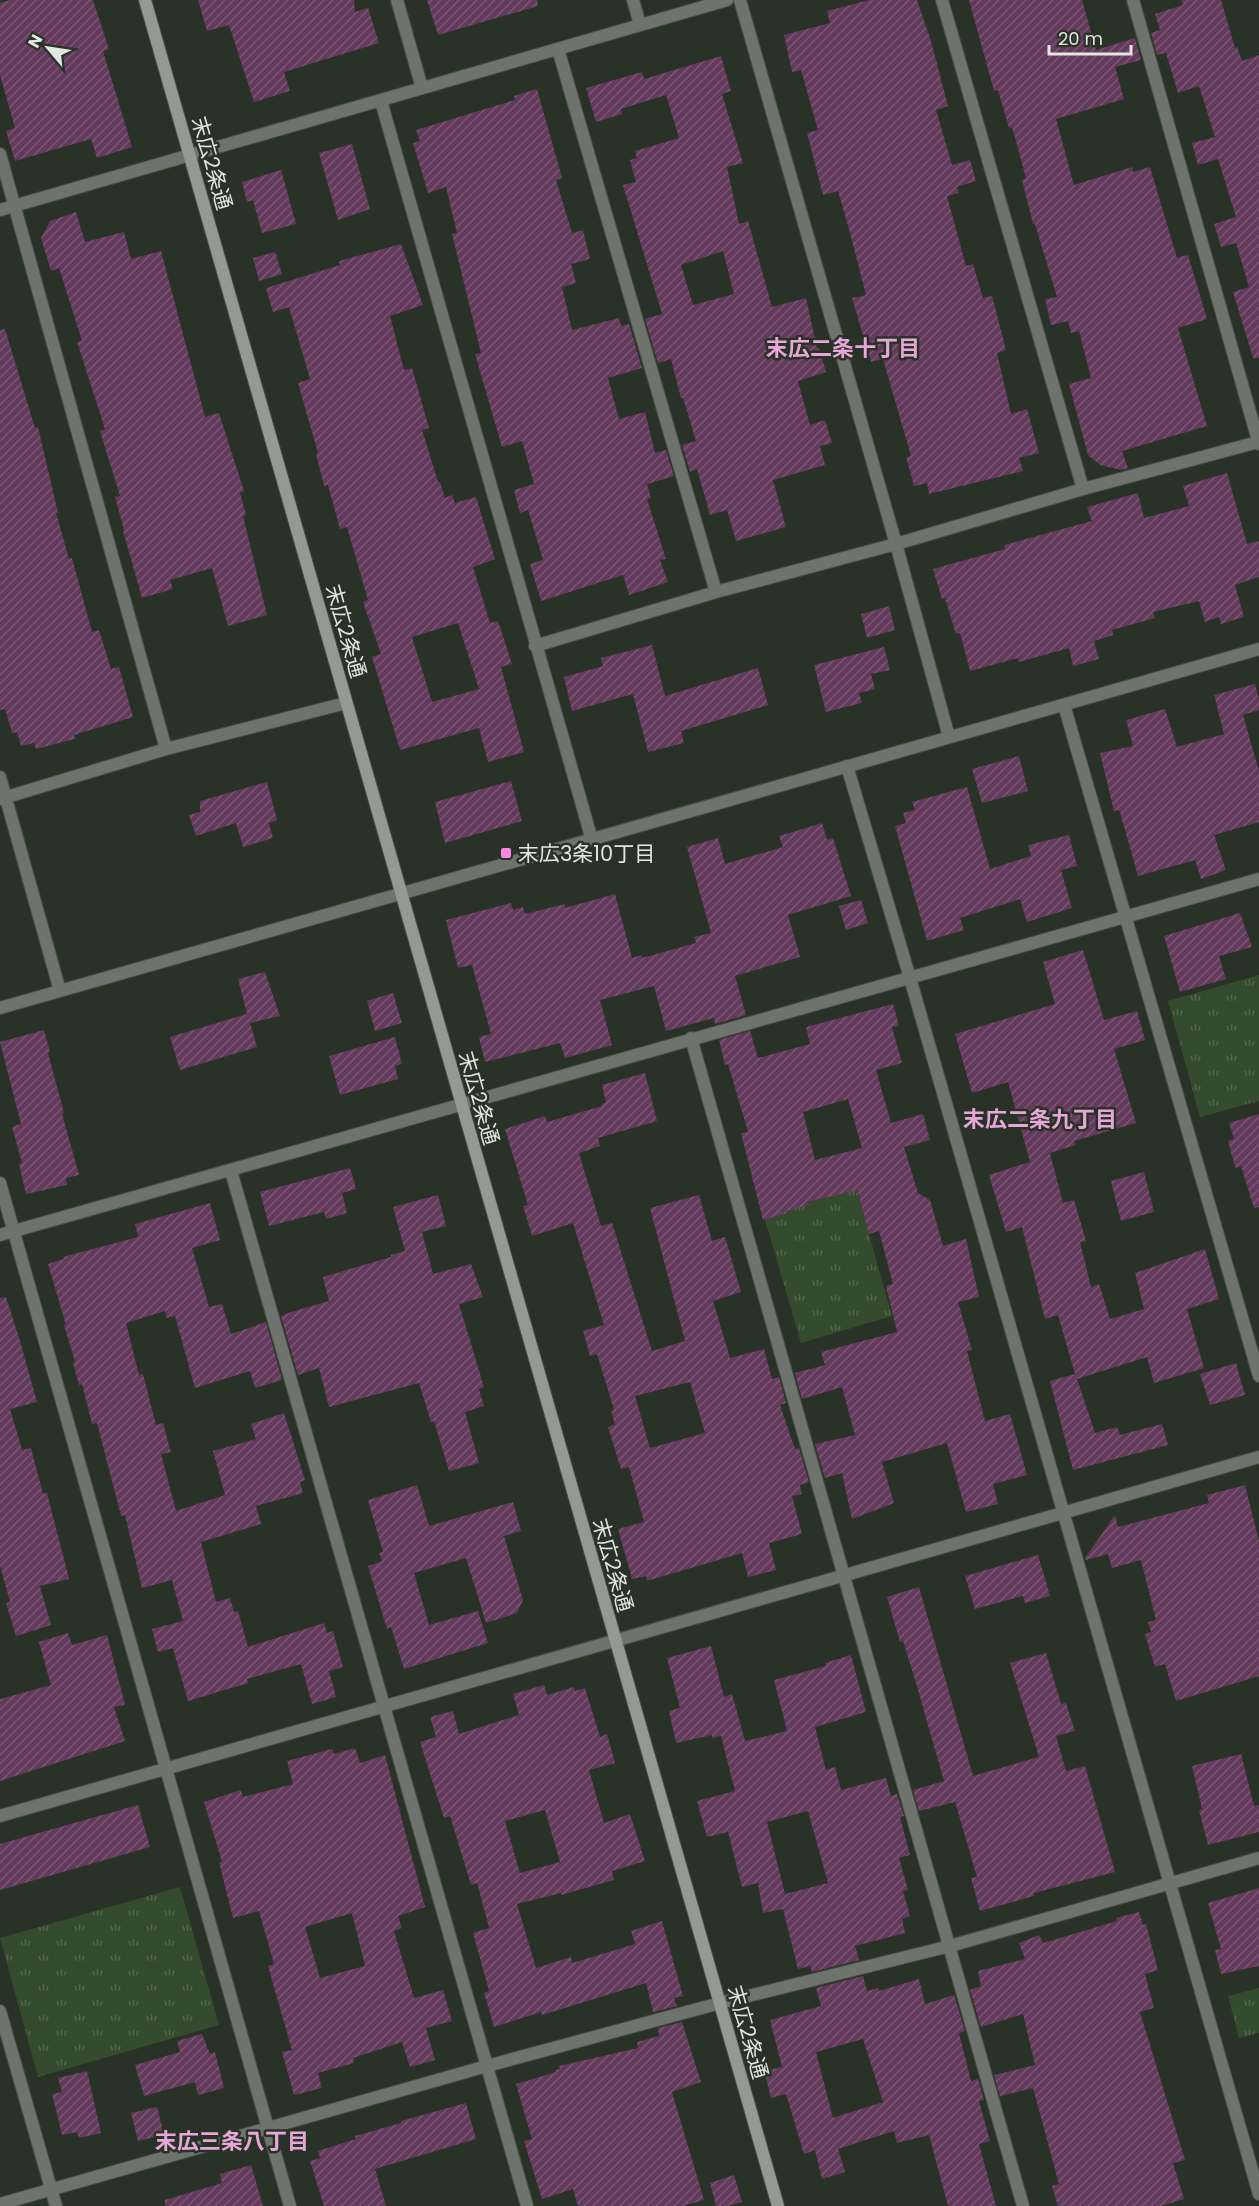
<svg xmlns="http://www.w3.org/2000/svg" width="1259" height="2206" font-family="Poppins,'Noto Sans JP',sans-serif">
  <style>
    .grass { fill: url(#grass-tufts) }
    .building { fill: url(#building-hatch); fill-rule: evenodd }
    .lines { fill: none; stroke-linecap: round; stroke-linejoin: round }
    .street-casing { stroke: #464f44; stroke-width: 14 }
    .secondary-casing { stroke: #464f44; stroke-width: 14 }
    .street { stroke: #6f736d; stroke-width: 12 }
    .secondary { stroke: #939a90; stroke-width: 12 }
    .poi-dot { fill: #fb87e5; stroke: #293226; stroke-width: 2 }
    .labels { text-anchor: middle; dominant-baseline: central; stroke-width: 5; stroke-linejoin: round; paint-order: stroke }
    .street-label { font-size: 21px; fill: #e1e7e0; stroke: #293226 }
    .poi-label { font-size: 21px; fill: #e1e7e0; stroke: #293226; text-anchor: start }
    .neighbourhood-label { font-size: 22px; font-weight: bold; fill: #e6a6d8; stroke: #293226 }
  </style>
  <defs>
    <pattern id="grass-tufts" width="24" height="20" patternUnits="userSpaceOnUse" patternTransform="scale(1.5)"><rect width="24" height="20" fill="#344c2d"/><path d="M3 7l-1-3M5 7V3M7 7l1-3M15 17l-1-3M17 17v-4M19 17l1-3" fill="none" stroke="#51664b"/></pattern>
    <pattern id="building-hatch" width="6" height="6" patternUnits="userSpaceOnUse" patternTransform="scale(1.5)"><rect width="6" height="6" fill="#643a5c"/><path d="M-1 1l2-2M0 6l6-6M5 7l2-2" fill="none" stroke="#7a5673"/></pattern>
  </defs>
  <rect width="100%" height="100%" fill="#293226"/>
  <path class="grass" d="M1259,975v126l-59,16 -32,-116z
    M856,1188l36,128 -91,27 -37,-127z
    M180,1887l39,138 -181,52 -38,-139z
    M1259,1988v45l-20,5 -11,-42z"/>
  <path class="building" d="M10,0h83l16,49 -6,2 29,96 -35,11 -6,-19 -76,22 -9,-30 9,-3 -15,-53v-72z
    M198,0h156l1,12 13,-4 11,35 -95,29 6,19 -36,11 -25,-77 -22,6z
    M427,0h110l1,6 -100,29z
    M869,0h48l14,41 17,65 -12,4 16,55 18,-5 6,21 -19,6 2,6 -12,3 19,70 7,-2 10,34 9,-2 14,54 -9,3 14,61 16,-5 12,44 -20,5 4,13 -94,23 -2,-11 -13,3 -8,-29 5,-1 -28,-97 -12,3 -19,-64 14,-3 -17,-66 -11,-38 -15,4 -16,-62 11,-3 -17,-60 -9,2 -8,-37 46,-12 -3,-12z
    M969,0h113l14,50 39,-12 6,22 -26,7 9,32 -68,20 18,66 58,-18 1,5 17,-5 27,91 11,-3 19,64 -29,9 29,98 -85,25 6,17 -7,2 -21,-5 -12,-10 -19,-71 22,-6 -12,-47 -8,2 -3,-12 -17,4 -6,-26 12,-2 -22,-73h-2l-11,-44 4,-2 -14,-51 -3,1 -11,-38 -4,1z
    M1181,0h40l14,48 2,-1 5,14 17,-6v303h-6l-20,-66 16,-5 -13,-44 -15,4 -7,-23 22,-7 -18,-58 -20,6 -6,-22 23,-6 -16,-51 -21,7 -12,-40 -9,2 -6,-22 9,-3 -5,-16 28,-9z
    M721,56l10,35 -9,3 21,69 -16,4 12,57 9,-3 24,86 34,-9 11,50h2l7,24 -28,9 12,44 15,-5 7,23 -12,3 5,19 -52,15 13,47 -50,14 -9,-31 -17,5 -13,-46 -7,3 -8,-27 14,-4 -13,-43h-2l-10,-39 -13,4 -13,-44 17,-5 -39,-129 13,-3 -6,-22 7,-2 -2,-7 44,-13 -13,-43 -45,14 1,5 -26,8 -10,-34 56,-16 2,7zM723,251l11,43 -41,11 -12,-40z
    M537,89l25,89 -6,2 16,53 11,-3 7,29 -19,5 5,19 -14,4 10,43 47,-12 2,8 8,-2 13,44 -34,10 11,41 26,-7 10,41 11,-3 8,26 -27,8 4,14 -4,1 19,60 -6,1 8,22 -39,13 -6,-20 -82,26 -11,-37 13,-4 -15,-50 -8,3 -6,-23 20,-6 -12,-43 -20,6 -27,-93 6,-1 -29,-119 5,-1 -11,-46 -18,6 -15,-50 7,-2 -4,-11 99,-30 -1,-4z
    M352,144l18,65 -32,11 -19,-67z
    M281,170l15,54 -34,9 -9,-33 -6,2 -5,-20z
    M76,212l9,30 39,-10 7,27 30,-8 44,166 14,-4 25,78 -4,2 6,22 -3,1 24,99 -39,11 -16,-58 -42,12 3,9 -31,9 -19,-67 1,-1 -9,-33 5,-1 -20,-65 5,-2 -28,-87 5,-1 -23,-73 -8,3 -10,-33 9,-17z
    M401,244l22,61 -33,11 14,54 8,-2 17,60 -7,2 16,52h2l5,16 7,-3 3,8 21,-6 19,62 -22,8 17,56 8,-2 14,43 -11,3 23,85 -36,10 -9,-34 -79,22 -28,-93 9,-3 -18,-52 5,-2 -21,-73 -7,2 -12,-44 -4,1 -8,-32 2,-1 -20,-70 12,-4 -21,-72 -16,5 -7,-24 74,-23 -1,-4zM458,623l21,66 -47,13 -20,-65z
    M275,252l7,22 -23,7 -6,-23z
    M5,329l30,99 3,-1 20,86h-2l13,46 3,-1 20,74 7,-2 12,39 8,-2 14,50 -59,18 1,4 -39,10 -2,-6 -13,3 -4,-14 -5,1 -7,-24 -5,1v-380z
    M1227,473l20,71 12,-3v36l-24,8 9,32 -23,7 -2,-7 -14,5 -6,-21 -46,11 2,6 -43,12 1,5 -19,6 5,18 -26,7 -4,-18 -50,14 -1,-4 -48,13 -10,-38 -4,1 -11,-36 -3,1 -9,-30 72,-20 -1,-4 88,-24 -5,-14 51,-14 6,25 45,-12 -6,-20z
    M889,606l6,24 -28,8 -6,-24z
    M652,645l13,51 93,-28 10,37 -87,26 3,12 -36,9 -15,-58 -61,17 -8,-34 39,-11 -2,-8z
    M884,647l6,23 -19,4 4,15 -16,4 3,10 -36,9 -12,-47z
    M1255,684l4,16v10l-16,5 16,56v51l-45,13 12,35 -25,9 -6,-19 -57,16 -18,-64 -2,-2 -4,1 -14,-58 33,-7 -7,-26 39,-11 12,38 47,-13 -10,-39z
    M1019,756l9,35 -46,12 -10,-34z
    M511,781l11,40 -77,22 -10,-41z
    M267,782l10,38 -8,3 4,15 -30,9 -7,-24 -40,13 -7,-21 11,-3v-11z
    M967,787l23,82 41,-13 -3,-11 41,-10 8,31 -16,4 11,38 -45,14 -7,-23 -60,19 4,12 -37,11 -32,-115 11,-3 -3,-10 12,-3 -3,-8z
    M822,823l5,17 6,-2 18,58 -63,19 12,42 -65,19 11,39 -31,9 -1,-6 -48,13 -12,-45 -54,14 12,45 -47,13 -5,-15 -75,19 -6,-25 12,-3 -19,-69 -14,3 -12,-48 65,-17 2,7 10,-3 2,7 40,-10v4l50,-14 17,64 9,-3 1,3 54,-15 -2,-6 17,-4 -24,-86 31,-9 7,26 58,-17 -4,-11z
    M861,900l7,23 -22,7 -7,-24z
    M1240,913l12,34 -33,9 7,23 -46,13 -16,-56z
    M1083,950l21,70 33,-9 8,29 -31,9 22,74 -62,18 2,4 -26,8 13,50 11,-3 12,41 -6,1 11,45 8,-3 11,35 34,-10 -9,-36 70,-24 14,50 -32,10 17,59 -50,15 -7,-26 -70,22 18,54 22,-6 3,8 42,-11 6,21 -95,25 -23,-89 25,-7 -17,-59 -13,4 -23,-92 -16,5 -17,-57 41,-13 -22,-80 -36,11 -17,-59 100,-30 -12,-42z
    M265,972l15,44 -30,7 7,24 -77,23 -10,-33 77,-23 -9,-35z
    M393,993l9,30 -27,8 -8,-30z
    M893,1004l6,22 -7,1 10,36 -26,7 15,53 32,-9 7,26 -26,7 14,46 12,7 13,46 23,-7 13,58 -21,5 14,48 -5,1 18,70 25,-7 17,61 -34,9 5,20 -32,8 -19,-69 -65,19 12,41 -42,16 -10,-46 -17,5 -10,-34 40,-9 -13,-48 -40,12 -7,-26 30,-8 -4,-13 76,-20 -11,-46 7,-2 -14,-53 -10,3 -12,-44 -49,12 1,3 -23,6 1,2 -24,7 -22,-87 7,-1 -20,-68 -3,1 -6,-25 31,-9 8,27 52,-14 -4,-17zM848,1099l14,49 -47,12 -12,-48z
    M44,1030l6,22 -2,1 16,60 -2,1 17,61 -13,3 1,7 -41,9 -7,-30 3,-1 -10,-36 9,-3 -21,-82z
    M395,1037l7,27 -7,2 3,13 -58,16 -11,-39z
    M645,1073l12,48 -59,17 2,8 -21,7 22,73 11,-3 40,128 33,-10 -35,-133 49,-13 13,46 13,-4 16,55 -28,9 17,57 34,-9 8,30 7,-2 7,26 -6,2 15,44 4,-1 10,34 -9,3 2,9 -10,2 10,38 -33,9 7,27 -28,7 -6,-24 -95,28 -1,-5 -14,3 -14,-50 26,-7 -15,-55 -8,2 -13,-42 7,-2 -4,-14 3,-1 -17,-56 -7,2 -7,-25 21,-6 -31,-102 -41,13 -9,-30 5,-1 -23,-76 40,-13 2,6 55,-16v-2l4,-2 -4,-17zM690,1382l15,51 -55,15 -15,-52z
    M1259,1114v93l-5,1 -13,-42 -5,2 -2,-5 -6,-22 6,-2 -5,-16z
    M350,1168l6,21 -14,4 5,20 -21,6 -2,-7 -55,14 -9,-34z
    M1144,1172l10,40 -33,9 -10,-40z
    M438,1195l8,31 -24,6 11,42 38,-10 12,33 -24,7 25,83 -5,2 5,17 -19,6 14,51 -30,8 -15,-50 -3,1 -12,-39 -90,24 -10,-39 -21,7 -17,-59 10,-4 38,-11 -6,-24 68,-20v-2l14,-4 -12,-44z
    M210,1203l10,37 -28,8 17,59 13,-3 9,30 35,-12 16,58 -27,8 -5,-17 -55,17 -20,-72 -8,2 -2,-7 -39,12 13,52 4,-1 13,51 7,-2 8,29 -10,2 15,57 49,-16 -12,-44 43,-12 -5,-15 33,-11 21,67 -5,2 3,11 -47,13 5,18 -60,18 15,60 14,-4 4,14 4,-1 10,36 76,-24 3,10 6,-2 10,36 -14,4 7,26 -24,7 -11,-40 -54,15 1,4 -60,18 -15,-53 -15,4 -6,-23 31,-8 -11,-41 -30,8 -17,-73 -4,1 -24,-93 -5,1 -10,-40 -3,1 -6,-22 2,-1 -11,-37h2l-18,-61 16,-5 -1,-2 75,-20 -3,-13z
    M6,1297l14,44 17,61 -27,7 12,41 9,-2 12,46 4,-1 22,86 -29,7 11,39 -35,11 -10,-33 4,-1 -10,-36v-268z
    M1236,1363l9,32 -35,10 -10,-31z
    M417,1485l12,41 84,-24 8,29 -17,5 19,64 -6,13 -31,10 -20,-65 -52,15 15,52 49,-14 10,32 -84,26 -13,-42 -4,2 -19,-63 14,-5 -3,-8 4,-1 -15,-52z
    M1245,1485l14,56v135l-83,25 -11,-37 -10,3 -10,-33 6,-2 -3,-10 8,-2 -15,-60 -29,8 -4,-14 -22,6 -1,-2 30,-43 3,12 91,-24 -2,-8z
    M1038,1555l12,41 -25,7 -2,-7 -48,13 -10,-33z
    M919,1587l54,189 66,-19 -29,-94 36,-10 15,51 5,-1 9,28 -19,5 10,35 19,-5 30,106 -81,21v3l-54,15 -9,-33 6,-1 -22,-75 -36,9 -6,-21 31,-9 -28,-98 -13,-42 -3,1 -13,-45z
    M68,1633l4,12 35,-10 18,70 -11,2 11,34 -125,40v-82l51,-14 -12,-43z
    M711,1646l13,51 8,-3 13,47 42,-10 -13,-51 52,-14 -1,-3 26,-8 15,57 -51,15 11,43 9,-3 6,23 45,-12 5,18 6,-2 7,22 -4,1 10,38 -11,3 9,32 -5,1 7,25 -8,3 3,14 -50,13 4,14 -47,12 -2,-6 -12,3 -15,-60 -20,4 -5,-30 -16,4 -14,-55 -21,5 -10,-36 38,-10 -14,-55 -9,2v-3l-36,8 -7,-32 11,-3 -13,-50zM808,1811l20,72 -43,11 -18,-72z
    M544,1685l3,10 27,-8 1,4 10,-3 15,49 7,-3 8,29 -26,7 15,53 26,-9 15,47 -33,10 2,9 -53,15v-2l-44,11 19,64 35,-11 1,6 63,-19 -4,-13 31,-10 21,75 -9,2 3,8 -24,6 -7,-29 -104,32 -1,-3 -47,15 -10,-34 5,-2 -16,-58 16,-5 -12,-45 -6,2 -21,-69 -6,2 -24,-76 16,-5 -6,-20 23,-6 6,23 60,-19 -6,-21zM545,1810l15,52 -40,11 -15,-52z
    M355,1748l5,15 25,-8 40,152 -27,9 4,12 -8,3 20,67 29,-8 9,31 -26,7 9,32 -25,7 -8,-25 -49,16 1,5 -36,10 4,15 -28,7 -12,-43 10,-2 -24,-84 6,-2 -15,-53 -26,7 -14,-56h3l-18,-60 37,-12 2,7 50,-13 -6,-23 45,-12 2,5zM352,1913l13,53 -45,12 -15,-51z
    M1241,1754l13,52 5,-1v27l-51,13 -9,-35 3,-1 -10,-43z
    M138,1805l12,42 -150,43v-46z
    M1259,1888v78l-38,8 -6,-24 6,-1 -13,-46z
    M1139,1912l4,13 3,-1 12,46 -13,4 9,34 -14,4 45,148 -12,3 11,36 -23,7h-103l-6,-20 7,-2 -26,-96 -33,8 -6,-21 41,-10 -12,-51 -42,13 -11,-37 11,-4 -3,-15 47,-12 -6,-16 20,-8 4,8 74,-22 -1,-3z
    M863,1976l4,15 11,-3 1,3 40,-12 6,25 29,-9 11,36 -6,2 12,48 7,-2 6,21 -5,1 11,40 -11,3 17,62h-48l-19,-71 -32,8 -3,-12 -56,18 7,23 -23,7 -7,-29 -11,4 -18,-60 -15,4 -7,-27 18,-4 -12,-47 51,-14 -5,-18zM863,2039l20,63 -50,16 -17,-66z
    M682,2022l19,60 -29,10 32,108 -21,6h-105l-5,-17 -31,10 -18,-58 8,-2 -16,-55 40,-12v-2l4,-1 -1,-3 79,-18 -1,-6 22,-6 -1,-8z
    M202,2034l8,20 5,-2 9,36 -26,7 -3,-13 -51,14 -9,-31 45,-13 -3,-11z
    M87,2071l14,62 -22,5 -2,-6 -15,3 -10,-41 10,-2 -4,-14z
    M466,2103l10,36 -101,30 11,37h-62l-14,-45 10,-3 -2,-7 38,-12 -1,-3 46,-13v-2z
    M157,2107l7,28 -26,6 -7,-28z
    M251,2165l12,41h-98v-6l57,-17 -2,-9z
    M734,2175l8,27 -14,4h-12l-6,-23z"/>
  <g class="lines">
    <defs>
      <path id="street" d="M397,0l25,88
        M633,0l7,25
        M740,0l156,544 53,193
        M942,0l141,489
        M1133,0l126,444
        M558,49l158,543
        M381,101l211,739
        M0,154l166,595
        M0,210l727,-210
        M535,646l181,-54 180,-48 187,-55 175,-47
        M1064,705l195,671
        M847,766l63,212 349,1216
        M0,777l60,214
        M0,799l166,-50 180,-46
        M0,1008l1259,-359
        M691,1038l332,1168
        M231,1171l296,1035
        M0,1183l290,1023
        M0,1235l1259,-356
        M0,1816l1259,-359
        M0,2011l56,195
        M0,2204l487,-138 233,-63 230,-57 309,-88"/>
      <path id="secondary" d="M145,0l633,2206"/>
    </defs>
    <use href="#street" class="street-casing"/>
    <use href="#secondary" class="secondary-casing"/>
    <use href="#street" class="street"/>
    <use href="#secondary" class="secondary"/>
  </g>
  <rect class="poi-dot" x="500" y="847" width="12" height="12" rx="3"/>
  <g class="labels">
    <g class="street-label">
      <text transform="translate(212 163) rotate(74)">末広2条通</text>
      <text transform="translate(346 631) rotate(74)">末広2条通</text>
      <text transform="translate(479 1098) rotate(74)">末広2条通</text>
      <text transform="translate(613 1565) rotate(74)">末広2条通</text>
      <text transform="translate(748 2032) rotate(74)">末広2条通</text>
    </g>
    <g class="poi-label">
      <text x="518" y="853">末広3条10丁目</text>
    </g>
    <g class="neighbourhood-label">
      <text x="843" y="348">末広二条十丁目</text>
      <text x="1040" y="1119">末広二条九丁目</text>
      <text x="232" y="2141">末広三条八丁目</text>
    </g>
  </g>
  <g transform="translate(48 48) rotate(299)" stroke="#293226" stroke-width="4.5" paint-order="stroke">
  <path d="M0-4.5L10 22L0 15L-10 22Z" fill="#e1e7e0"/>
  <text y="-9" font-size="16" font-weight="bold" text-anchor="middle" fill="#e1e7e0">N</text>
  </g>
  <path d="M1049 45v9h82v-9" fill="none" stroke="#e1e7e0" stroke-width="3"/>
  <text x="1058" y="45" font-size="18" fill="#e1e7e0" stroke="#293226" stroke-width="4.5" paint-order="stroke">20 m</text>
</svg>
